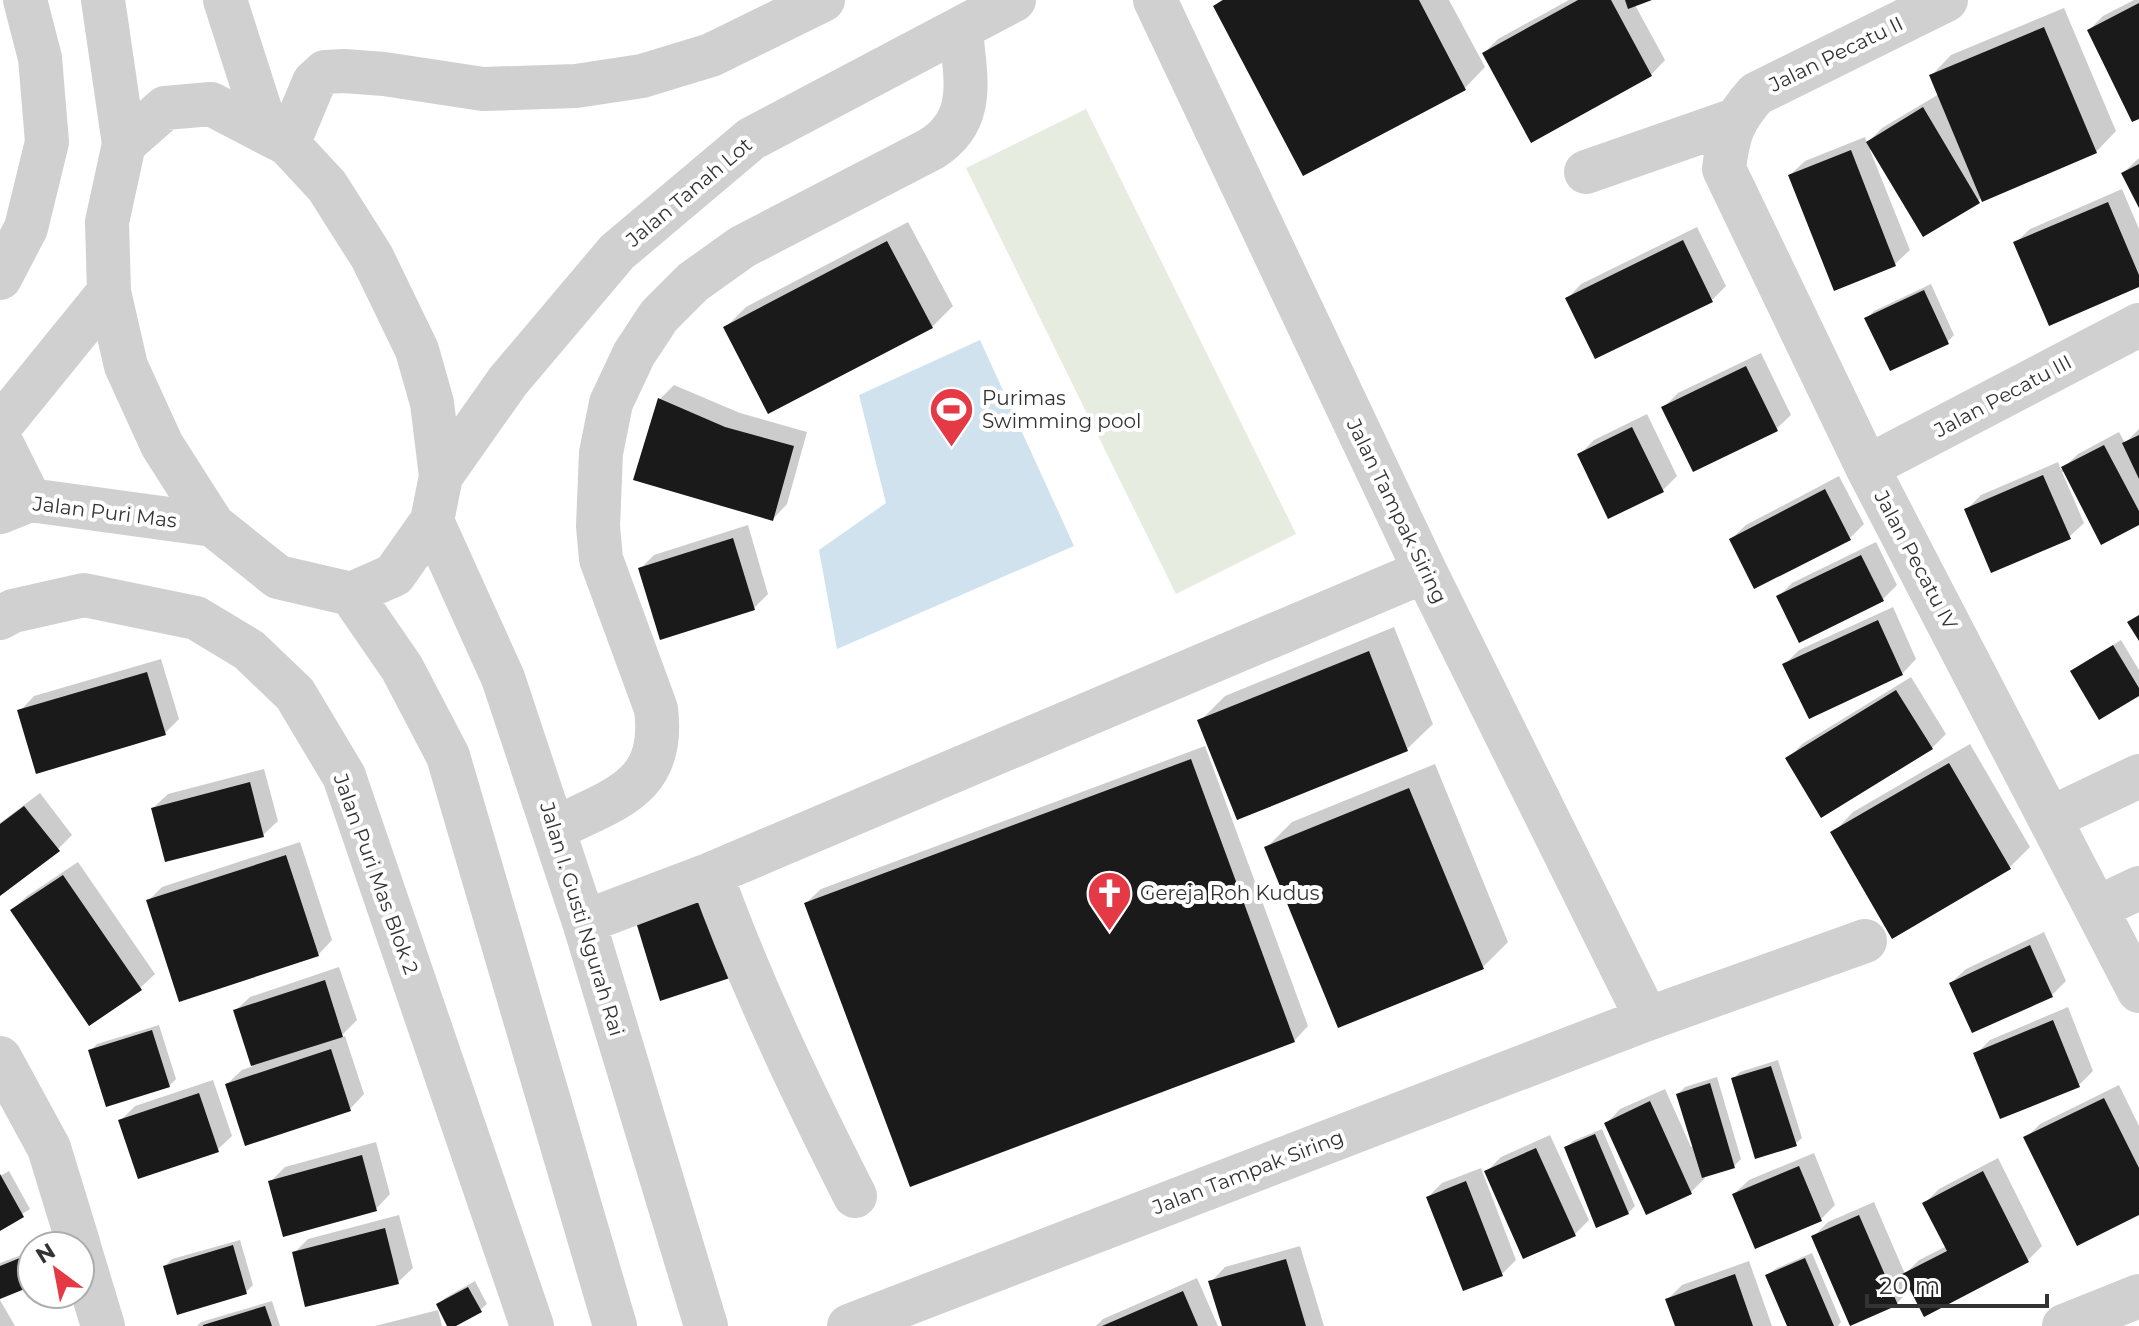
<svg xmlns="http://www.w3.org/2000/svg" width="2139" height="1326" font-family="Montserrat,sans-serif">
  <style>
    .green { fill: #e6ecdf }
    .water { fill: #cfe2ee }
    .shadow { fill: #0003 }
    .building { fill: #1a1a1a }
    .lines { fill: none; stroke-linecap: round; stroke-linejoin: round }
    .minor { stroke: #d0d0d0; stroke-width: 44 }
    .labels { text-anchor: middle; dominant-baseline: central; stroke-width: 8; stroke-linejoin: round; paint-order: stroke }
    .street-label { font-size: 20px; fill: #333; stroke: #fff }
    .poi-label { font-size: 20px; fill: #333; stroke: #fff; text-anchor: start }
  </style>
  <rect width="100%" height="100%" fill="#fff"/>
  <path class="green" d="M1086,109l210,425 -120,60 -210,-426z"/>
  <path class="water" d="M980,340l94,206 -237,103 -18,-99 67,-47 -27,-108z"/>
  <path class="shadow" d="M1221,0h228l36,67 -20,21 -250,-82z
    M1569,0h78l-12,5 30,55 -14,15 -167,-22 14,-14z
    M2134,0h5v117l-50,-87 14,-14z
    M2064,8l52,123 -20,21 -114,46 -59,36 -51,-85 -2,1 40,100 -15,14 -105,-89 15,-14 60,-24 2,6 15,-15 57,-34 -8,-18 20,-21z
    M2139,158v46l-16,-31z
    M2122,189l17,40v56l-124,-42 15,-14z
    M908,222l45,84 -21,21 -207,1 21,-21z
    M1697,227l29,59 -14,14 -117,57 -28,-58 14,-15z
    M1931,284l23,51 -7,7 -80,-24 7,-7z
    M1761,353l30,62 -15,14 -113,-21 15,-15z
    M674,385l66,28 67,19 -20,72 -14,15 -113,-120z
    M1647,414l30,62 -15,15 -82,-37 14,-14z
    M2139,429v94l-74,-52 -3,1 22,51 -15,14 -103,-27 15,-15 77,-33 3,8 17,-16 41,-22 6,11z
    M1839,476l25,48 -14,14 -119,1 15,-14z
    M748,525l20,69 -14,14 -114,-39 14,-14z
    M1876,542l21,43 -14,14 -105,-2 14,-14z
    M1893,607l23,52 -14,15 -117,-10 14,-14z
    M1394,627l39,97 -26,25 -169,68 -38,-96 25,-25z
    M2121,640l18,30v24l-67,-23z
    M161,659l18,60 -14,14 -145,-22 14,-15z
    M1911,677l35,57 -14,14 -144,11 14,-15z
    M1970,744l60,103 -21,21 -176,-35 20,-21z
    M1205,746l103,280 -14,15 -488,-138 15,-14z
    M1435,764l73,178 -25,25 -216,-120 25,-25z
    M264,769l14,52 -15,14 -110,-27 15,-14z
    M40,793l32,42 -14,14 -58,45v-71z
    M300,842l32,98 -14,15 -170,-54 14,-14z
    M78,862l77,112 -15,14 -128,-78 15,-14z
    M2044,932l22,49 -14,14 -101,-12 15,-14z
    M339,967l18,53 -18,18 6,-2 19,58 -14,15 -123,-25 15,-14 11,-4 -18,-55 15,-14z
    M2068,1007l25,64 -14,14 -103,-31 14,-14z
    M159,1025l17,54 -7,7 -79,-35 7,-7z
    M1778,1060l24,78 -7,6 -62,-65 7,-7z
    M1717,1077l24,82 -7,7 -30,10 1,2 -14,14 -44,20 -41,-88 14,-15 45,-20 26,58 3,-1 -16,-52 7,-7z
    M213,1080l19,56 -15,14 -96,-30 14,-14z
    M2119,1085l20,41v87l-113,-75 14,-14z
    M1602,1129l33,77 -7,7 -62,-65 7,-7z
    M1550,1135l39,85 -14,14 -88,-63 14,-14z
    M376,1142l14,52 -14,15 -106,-27 15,-15z
    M1814,1153l21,52 -14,14 -87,-25 15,-14z
    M1998,1158l44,88 -14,14 -103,54 -13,-26 -15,15 -83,-67 14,-14 46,-20 31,72 14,-14 28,-14 -22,-43 14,-14z
    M1481,1168l35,92 -14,14 -74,-77 14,-14z
    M9,1171l21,38 -30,19v-52z
    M399,1215l14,53 -15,14 -104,-29 14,-14z
    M240,1240l13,45 -7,7 -81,-26 7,-7z
    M1300,1246l24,80h-100l-13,-44 14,-15z
    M32,1251v33l-32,13v-34z
    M1812,1253l29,69 -3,4h-49l-21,-51 7,-6z
    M1749,1261l23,65h-95l-9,-27 14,-14z
    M1197,1278l21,48h-122l7,-7z
    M475,1281l12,23 -7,6 -30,16 -12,-21 7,-7z
    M0,1300l15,26h-15z
    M272,1301l8,25h-83l4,-4z
    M438,1310l4,16h-67z"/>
  <path class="building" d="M1223,0h196l47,90 -163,86 -90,-170z
    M1578,0h33l41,76 -121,67 -49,-90z
    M1625,0h27l-24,9z
    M2139,3v116l-7,3 -45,-92z
    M2044,27l53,126 -115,49 -53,-127z
    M1923,107l57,96 -57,34 -57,-95z
    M1851,150l45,116 -62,25 -46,-116z
    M2139,164v44l-18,-35z
    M2108,202l31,73v12l-90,39 -36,-84z
    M1683,240l30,62 -118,57 -30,-61z
    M887,241l46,87 -165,86 -45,-87z
    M1924,290l25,54 -59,27 -26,-53z
    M1746,366l32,65 -85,41 -32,-65z
    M658,398l67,29 69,19 -21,75 -140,-41z
    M1632,427l32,65 -56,27 -31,-65z
    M2139,435v44l-17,-36z
    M2104,445l35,66v14l-38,20 -40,-78z
    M2043,475l28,64 -80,34 -27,-64z
    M1825,489l26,51 -97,49 -25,-50z
    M733,538l22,72 -95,30 -22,-72z
    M1861,555l23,46 -85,42 -23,-47z
    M2139,615v26l-12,-19z
    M1878,620l25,55 -94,44 -27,-55z
    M2113,645l26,43v8l-40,24 -29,-49z
    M1369,651l39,100 -171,69 -40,-100z
    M147,672l19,63 -130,39 -19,-64z
    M1896,690l37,59 -112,69 -36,-60z
    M1191,759l104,283 -385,145 -106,-284z
    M1949,763l62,106 -119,70 -62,-107z
    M250,782l14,55 -99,25 -14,-54z
    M1409,788l75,181 -146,59 -74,-181z
    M24,806l36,45 -60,45v-72z
    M286,855l33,101 -140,46 -33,-102z
    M63,875l79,115 -53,36 -79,-116z
    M708,899l25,78 -73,24 -24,-79z
    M2030,945l23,52 -81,36 -23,-50z
    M325,980l18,57 -92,29 -18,-56z
    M2053,1020l27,67 -80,32 -27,-66z
    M152,1030l18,57 -64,20 -18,-57z
    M331,1049l20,62 -106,35 -20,-62z
    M1771,1066l26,80 -42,13 -24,-81z
    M1710,1083l25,85 -33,10 -26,-84z
    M199,1093l20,59 -81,27 -20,-59z
    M2104,1098l35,70v47l-62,31 -54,-109z
    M1650,1101l42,93 -46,21 -42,-92z
    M1595,1134l34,80 -33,14 -32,-81z
    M1536,1148l40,88 -53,23 -39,-88z
    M362,1155l15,56 -94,26 -15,-56z
    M1799,1166l23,55 -67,28 -23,-55z
    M1983,1171l46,91 -105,55 -22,-43 45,-23 -25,-48z
    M0,1174l24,43 -24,14z
    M1466,1181l37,95 -40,15 -37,-94z
    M1859,1215l39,90 -48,21 -39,-90z
    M385,1228l14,56 -94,23 -13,-55z
    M233,1245l14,49 -70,21 -14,-49z
    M32,1253v33l-32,13v-33z
    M1805,1258l29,68h-47l-22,-51z
    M1286,1259l20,67h-84l-14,-45z
    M1735,1274l18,52h-78l-10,-27z
    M468,1287l14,25 -26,14h-9l-11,-22z
    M1183,1291l15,35h-96z
    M265,1306l7,20h-69v-1z"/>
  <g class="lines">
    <path class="minor" d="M103,0l21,144
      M225,0l42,131
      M1946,0l-190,94c-23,26 -28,40 -32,75l143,298 272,524
      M211,104l77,40 39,42 45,71 45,93 15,53 9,73 -9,45 -38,54 -43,19 -73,-17 -65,-52 -51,-80 -36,-79 -17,-74 -2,-70 17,-78 41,-36z
      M288,144l26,-62 11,-10 19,-1 40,3 99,15 93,-3 66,-10 69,-21 112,-55
      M1586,172l149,-52
      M0,278l26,-50 21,-86 -7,-84 -15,-58
      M0,426l109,-134
      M0,440l30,60
      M1867,467l272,-142
      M441,476l67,-95 109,-129 134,-113 263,-139
      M0,512l30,-12 183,25
      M432,521l71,157 81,244 122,404
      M351,594l51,74 46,88 167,570
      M0,618l13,-7 71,-16 112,23 53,32 46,44 49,82 188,550
      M2051,818l88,-42
      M554,829c59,-30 112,-40 102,-120l-55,-150 -3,-33 3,-73 10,-50 23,-49 25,-38 34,-34 49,-35 189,-98c48,-30 33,-74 30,-121
      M711,874c40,111 91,217 144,322
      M2097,908l42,-20
      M584,922l127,-48 714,-303
      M1647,1019l218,-78
      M0,1058l49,90 30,98
      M80,1250l23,76
      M849,1326l798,-307 -222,-448 -270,-571
      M2064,1326l75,-30"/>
  </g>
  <defs>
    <symbol id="stadium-pin" viewBox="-11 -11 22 30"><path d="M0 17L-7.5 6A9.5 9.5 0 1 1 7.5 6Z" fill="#e63946" stroke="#fff"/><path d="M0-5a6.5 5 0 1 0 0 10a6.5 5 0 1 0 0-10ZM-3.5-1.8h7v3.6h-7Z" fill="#fff"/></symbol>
    <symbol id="church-pin" viewBox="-11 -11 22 30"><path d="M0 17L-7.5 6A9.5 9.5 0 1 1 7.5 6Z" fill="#e63946" stroke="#fff"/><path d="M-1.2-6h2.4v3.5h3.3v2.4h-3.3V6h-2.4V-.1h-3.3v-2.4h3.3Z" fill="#fff"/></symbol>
  </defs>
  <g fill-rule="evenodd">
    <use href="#stadium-pin" x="926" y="384" width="51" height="69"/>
    <use href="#church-pin" x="1084" y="868" width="51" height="69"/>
  </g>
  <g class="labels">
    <g class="street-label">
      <text transform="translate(1836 54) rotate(-26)">Jalan Pecatu II</text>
      <text transform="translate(689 192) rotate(-40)">Jalan Tanah Lot</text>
      <text transform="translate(2003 396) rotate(-28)">Jalan Pecatu III</text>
      <text transform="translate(1397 511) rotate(64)">Jalan Tampak Siring</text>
      <text transform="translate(105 512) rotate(7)">Jalan Puri Mas</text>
      <text transform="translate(1916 560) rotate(62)">Jalan Pecatu IV</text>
      <text transform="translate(376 874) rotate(70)">Jalan Puri Mas Blok 2</text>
      <text transform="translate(582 919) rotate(73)">Jalan I. Gusti Ngurah Rai</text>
      <text transform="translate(1248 1172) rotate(-21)">Jalan Tampak Siring</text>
    </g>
    <g class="poi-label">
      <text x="982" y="398">Purimas<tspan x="982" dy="23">Swimming pool</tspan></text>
      <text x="1140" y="893">Gereja Roh Kudus</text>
    </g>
  </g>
  <g transform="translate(56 1270) rotate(328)"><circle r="38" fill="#ffffff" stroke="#adadad" stroke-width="2"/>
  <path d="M0-6L14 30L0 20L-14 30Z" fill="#e63946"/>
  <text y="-12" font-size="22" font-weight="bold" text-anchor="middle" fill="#333333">N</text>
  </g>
  <path d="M1867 1294v12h180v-12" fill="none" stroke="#333333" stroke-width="4"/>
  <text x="1879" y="1294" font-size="24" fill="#333333" stroke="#ffffff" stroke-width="6" paint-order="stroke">20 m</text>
</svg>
